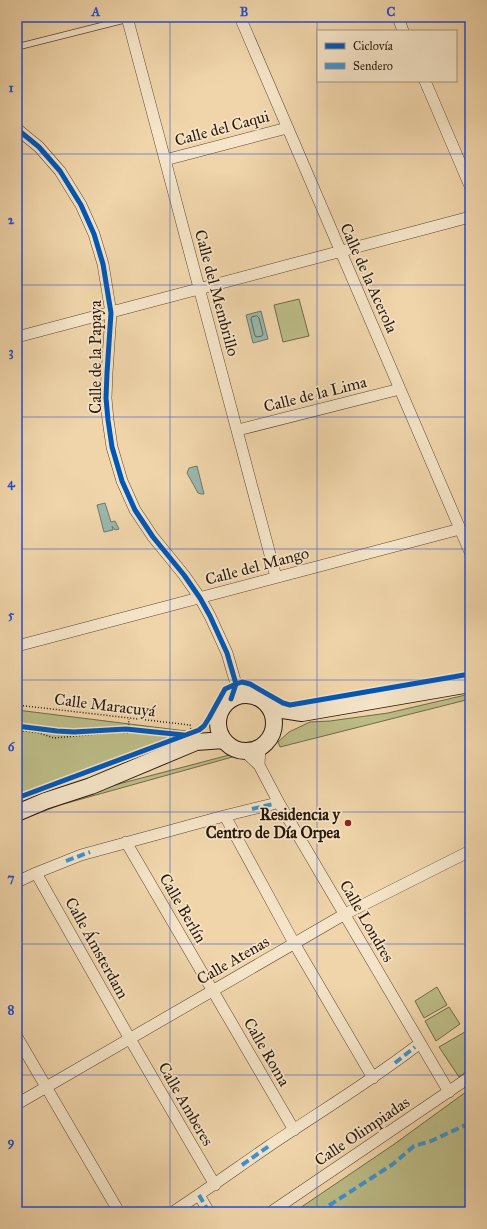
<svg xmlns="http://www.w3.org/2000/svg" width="487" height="1229" font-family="'IM FELL Great Primer',serif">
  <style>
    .green { fill: #bcbc87; stroke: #726a48 }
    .water { fill: #9ab8ac; stroke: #6d786b }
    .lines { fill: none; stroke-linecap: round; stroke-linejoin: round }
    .shore { stroke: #62685b; stroke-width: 1 }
    .lane-casing { stroke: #5b4632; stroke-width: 7 }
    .street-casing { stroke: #5b4632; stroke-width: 12 }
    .secondary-casing { stroke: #29170a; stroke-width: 18 }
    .path { stroke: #29170a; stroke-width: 1.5; stroke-dasharray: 1 2; stroke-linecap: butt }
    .lane { stroke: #f5e4c8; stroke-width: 5.5 }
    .street { stroke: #f5e4c8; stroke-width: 11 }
    .secondary { stroke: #f5e4c8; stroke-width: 16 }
    .quiet { stroke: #3c93d2; stroke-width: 4; stroke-dasharray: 8 4; stroke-linecap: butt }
    .cycleway-casing { stroke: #f5e4c8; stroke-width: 8 }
    .cycleway { stroke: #0057b8; stroke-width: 5 }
    .grid { fill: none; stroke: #1d4ed8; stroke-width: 1; stroke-opacity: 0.55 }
    .poi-dot { fill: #8f2418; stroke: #f5e4c8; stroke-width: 1.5 }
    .labels { text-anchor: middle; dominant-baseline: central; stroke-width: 3.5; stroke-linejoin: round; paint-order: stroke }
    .street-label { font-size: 16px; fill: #29170a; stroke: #f5e4c8 }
    .poi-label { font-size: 16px; font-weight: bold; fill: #29170a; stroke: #f5e4c8; text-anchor: end }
    .neatline { fill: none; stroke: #1d4ed8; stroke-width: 1.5 }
    .grid-label { font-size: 13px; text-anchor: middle; font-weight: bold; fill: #1d4ed8 }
  </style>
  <rect width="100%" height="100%" fill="#f0d5aa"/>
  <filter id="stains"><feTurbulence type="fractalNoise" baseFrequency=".005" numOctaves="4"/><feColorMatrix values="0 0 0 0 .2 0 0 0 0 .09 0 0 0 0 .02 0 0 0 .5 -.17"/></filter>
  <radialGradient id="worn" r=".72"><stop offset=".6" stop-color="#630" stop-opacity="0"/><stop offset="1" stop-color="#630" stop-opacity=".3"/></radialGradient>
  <path class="green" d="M299,299l10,37 -26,6 -9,-37z
    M470,694v5l-190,48 -2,-5 11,-10 21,-10 20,-1 58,-8z
    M17,710l169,21 1,6 -170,62z
    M233,754l3,2 -176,49 -37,14 3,-6 66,-22z
    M437,987l10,18 -23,13 -9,-17z
    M449,1007l11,17 -24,17 -11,-20z
    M470,1029v40l-11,8 -20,-30z
    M470,1089v123h-176l99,-67z"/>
  <path class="water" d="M261,311l7,28 -15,4 -7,-28z
    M197,466l7,28h-3l-3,-1 -11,-20 2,-5z
    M105,503l6,19 4,-1 4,8 -4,1 -3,-4 1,4 -9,2 -7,-27z"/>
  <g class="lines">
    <path class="shore" d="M257,316l2,2 4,16 -1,2 -5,1 -2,-1 -4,-17 1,-2z"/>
    <defs>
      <path id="lane" d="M17,47l111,-28"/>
      <path id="street" d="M127,17c49,187 100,373 149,560
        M240,17l230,535
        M398,17l5,14
        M425,81l45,105
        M17,129l22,18 21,24 21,34 13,29 9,30 8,49 -4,60 -1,25 2,22 4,27 10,34 13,29 18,27 31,38 16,23 10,18 17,37 9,31 -5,15
        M165,160l122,-32
        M17,337l453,-120
        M238,430l162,-41
        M17,646l443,-117
        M236,684l18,12
        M244,751l15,14 20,38 170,289
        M259,765l1,-18
        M225,816l69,127 79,135
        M126,842l168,288
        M36,873l94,166 85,146
        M17,882l19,-9 45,-18 143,-39 49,-12
        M17,1037l102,175
        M17,1104l328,-190 125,-63
        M199,1195l10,17
        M173,1212c32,-21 64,-44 96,-66 49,-33 99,-63 146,-99
        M271,1212l199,-135"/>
      <path id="secondary" d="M218 723a28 28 0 1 1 56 0a28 28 0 1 1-56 0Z
        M270,708l32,5 168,-29
        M17,813l28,-12 46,-15 105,-44 28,-2"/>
    </defs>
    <use href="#lane" class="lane-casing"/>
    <use href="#street" class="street-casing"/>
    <use href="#secondary" class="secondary-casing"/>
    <path class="path" d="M467,207l2,-1 -3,-6 4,-1
      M17,705l173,20 1,5
      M17,730l22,3 15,5 64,-6 10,1 1,-14
      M18,730l3,-24"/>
    <use href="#lane" class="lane"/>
    <use href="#street" class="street"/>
    <use href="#secondary" class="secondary"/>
    <path class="quiet" d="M252,809l21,-5
      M66,861l24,-9
      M395,1063l20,-16
      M242,1165l27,-19
      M199,1195l10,17
      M319,1212l74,-48 21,-18 17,-5 39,-18"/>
    <defs>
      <path id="cycleway" d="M17,129l22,18 21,24 21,34 13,29 9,30 8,49 -4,60 -1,25 2,22 4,27 10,34 13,29 18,27 31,38 16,23 10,18 17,37 9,31 -5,15
        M17,726l40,5 17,1 52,-3 58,6
        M17,798l182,-68 5,-4 5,-8 16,-29 11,-5 6,-2 8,2 33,19 7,2 180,-31"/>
    </defs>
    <use href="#cycleway" class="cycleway-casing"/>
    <use href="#cycleway" class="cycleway"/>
  </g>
  <path class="grid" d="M170,17v1195M317,17v1195M17,154h453M17,285h453M17,417h453M17,549h453M17,680h453M17,812h453M17,944h453M17,1075h453"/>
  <circle class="poi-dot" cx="348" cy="823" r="4"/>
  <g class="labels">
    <g class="street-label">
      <text transform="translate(222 128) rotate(-15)">Calle del Caqui</text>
      <text transform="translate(369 278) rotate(66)">Calle de la Acerola</text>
      <text transform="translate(217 293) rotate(75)">Calle del Membrillo</text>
      <text transform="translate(95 357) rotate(-90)">Calle de la Papaya</text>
      <text transform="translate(315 394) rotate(-14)">Calle de la Lima</text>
      <text transform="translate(257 566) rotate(-15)">Calle del Mango</text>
      <text transform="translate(105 705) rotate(7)">Calle Maracuyá</text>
      <text transform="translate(183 908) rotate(60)">Calle Berlín</text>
      <text transform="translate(367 921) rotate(60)">Calle Londres</text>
      <text transform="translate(97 948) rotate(61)">Calle Ámsterdam</text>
      <text transform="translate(233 960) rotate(-30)">Calle Atenas</text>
      <text transform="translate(267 1052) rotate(60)">Calle Roma</text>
      <text transform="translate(186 1104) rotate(60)">Calle Amberes</text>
      <text transform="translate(362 1131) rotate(-34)">Calle Olimpiadas</text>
    </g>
    <g class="poi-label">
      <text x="340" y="814">Residencia y<tspan x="340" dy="18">Centro de Día Orpea</tspan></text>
    </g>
  </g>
  <rect width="487" height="1229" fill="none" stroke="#f0d5aa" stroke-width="44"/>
  <rect x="317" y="30" width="140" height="52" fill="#f5e4c8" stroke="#a3927c"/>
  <rect x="325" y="43" width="20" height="6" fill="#0057b8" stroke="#a3927c"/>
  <text x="353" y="50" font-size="12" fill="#29170a">Ciclovía</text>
  <rect x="325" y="63" width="20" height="6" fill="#3c93d2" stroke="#a3927c"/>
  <text x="353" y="70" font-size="12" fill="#29170a">Sendero</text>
  <rect x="22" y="22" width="443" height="1185" class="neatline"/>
  <g class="grid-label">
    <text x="96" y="16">A</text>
    <text x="244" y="16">B</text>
    <text x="391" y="16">C</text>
    <text x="11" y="92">1</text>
    <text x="11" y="224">2</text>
    <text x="11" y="356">3</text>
    <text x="11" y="487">4</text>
    <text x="11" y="619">5</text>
    <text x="11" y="751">6</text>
    <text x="11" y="882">7</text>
    <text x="11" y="1014">8</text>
    <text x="11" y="1146">9</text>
  </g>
  <rect width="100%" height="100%" filter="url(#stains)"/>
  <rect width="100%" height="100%" fill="url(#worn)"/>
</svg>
